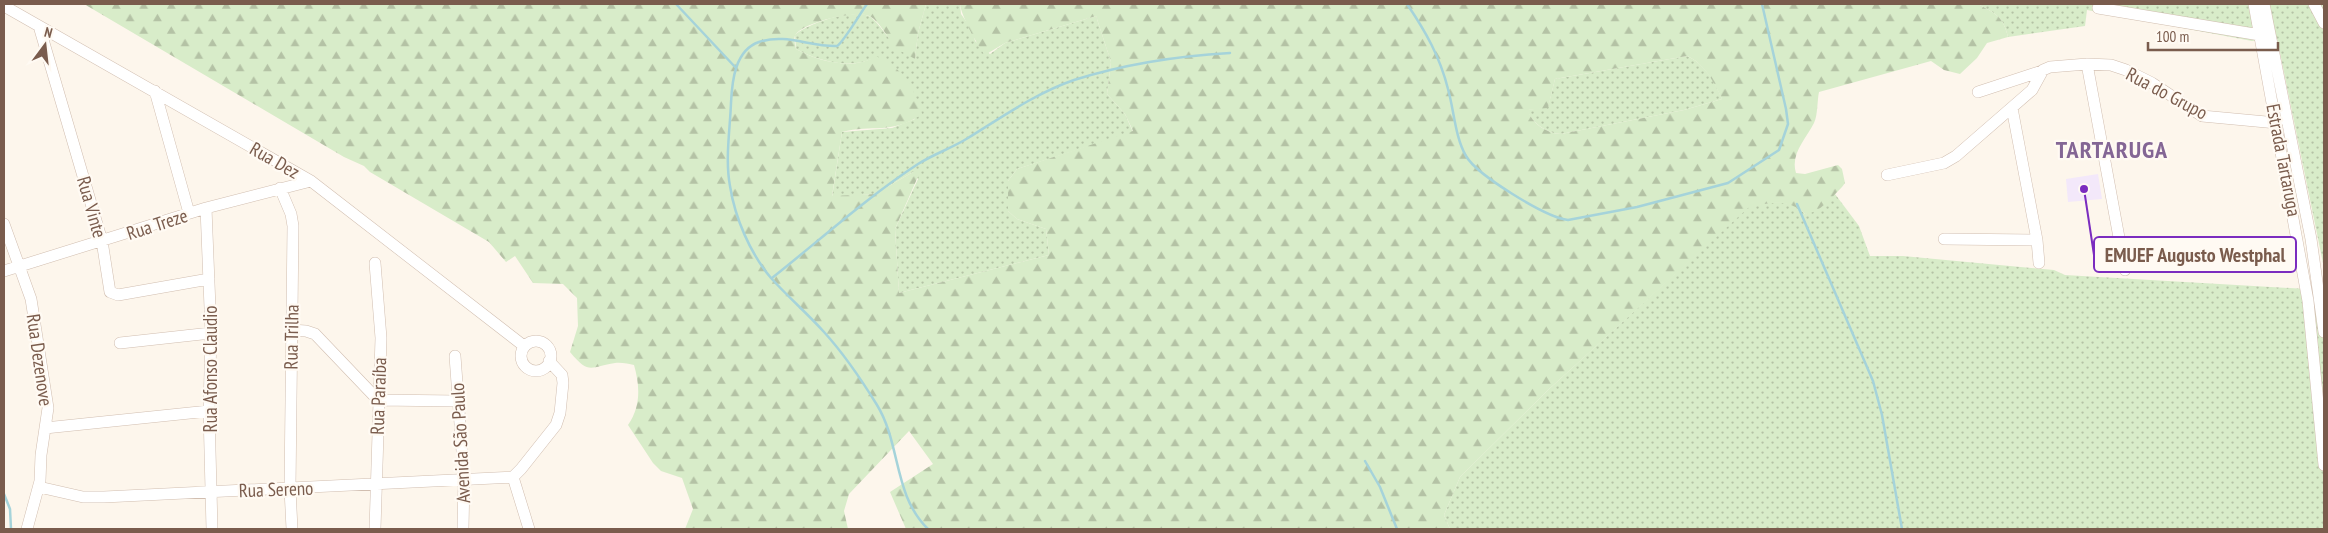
<svg xmlns="http://www.w3.org/2000/svg" width="2328" height="533" font-family="'PT Sans Narrow',sans-serif">
  <style>
    .education { fill: #f3e8fa }
    .grass { fill: url(#grass-dots) }
    .forest { fill: url(#forest-firs); fill-rule: evenodd }
    .lines { fill: none; stroke-linecap: round; stroke-linejoin: round }
    .stream { stroke: #a5d3da; stroke-width: 2.5 }
    .minor-casing { stroke: #d1beb0; stroke-width: 12 }
    .minor { stroke: #fff; stroke-width: 11 }
    .labels { text-anchor: middle; dominant-baseline: central; stroke-width: 4.5; stroke-linejoin: round; paint-order: stroke }
    .street-label { font-size: 19px; fill: #7a5c4d; stroke: #fffaf3 }
    .district-label { font-size: 24px; font-weight: bold; letter-spacing: 1px; fill: #846695; stroke: #fffaf3 }
    .leader { fill: none; stroke: #7b2cbf; stroke-width: 2 }
    .callout-dot { fill: #7b2cbf; stroke: #fffaf3; stroke-width: 2 }
    .callout { fill: #fffaf3; stroke: #7b2cbf; stroke-width: 2 }
    .callout-label { font-size: 20px; text-anchor: middle; font-weight: bold; fill: #7a5c4d }
  </style>
  <defs>
    <pattern id="grass-dots" width="8" height="8" patternUnits="userSpaceOnUse" patternTransform="scale(1.25)"><rect width="8" height="8" fill="#d8ecc9"/><path d="M2 2h.1M6 6h.1" fill="none" stroke="#b4c2a5" stroke-width="1.8" stroke-linecap="round"/></pattern>
    <pattern id="forest-firs" width="22" height="20" patternUnits="userSpaceOnUse" patternTransform="scale(1.25)"><rect width="22" height="20" fill="#d8ecc9"/><path d="M5 1l3.5 6h-7zM16 11l3.5 6h-7z" fill="#b4c2a5"/></pattern>
  </defs>
  <rect width="100%" height="100%" fill="#fdf6ec"/>
  <path class="education" d="M2098,174l4,25 -34,3 -2,-23z"/>
  <path class="grass" d="M926,4h34l1,10 12,17 2,10 15,13 15,-11 91,-27 15,46 -4,32 18,20 8,18 -116,37 -9,12v30l9,8 29,10 3,26 -150,38 -4,-64 23,-50 -5,-7 -38,22 -43,3 10,-65 50,-4 23,-9 -43,-60c-24,10 -54,2 -76,-10l-1,-14c12,-12 63,-29 77,-17 7,6 12,15 18,21 8,7 16,13 25,20l3,-26z
    M1978,4h346v264l-47,-230 -25,3 -165,-31 -2,16 -77,11c-5,-21 -12,-23 -30,-33z
    M1687,56c17,7 28,26 35,43l-38,11 -123,24c-13,0 -29,-11 -34,-24l21,-3 7,-28z
    M1835,194l24,32 11,30h33l151,14 11,5 259,15v239h-874l-6,-14 16,-38 88,-87 200,-183c21,-5 41,-10 57,7l16,-7z"/>
  <path class="forest" d="M84,4h842l-8,29 -3,26 -27,-15 1,-6c-5,-6 -11,-17 -18,-21 -13,-8 -66,5 -75,17 -3,4 -1,10 0,15 21,12 58,22 80,7 29,15 36,27 46,58 -29,21 -50,10 -80,18l-10,64 43,-2 38,-22h7l-25,57 4,64 150,-38 -3,-26 -29,-10 -9,-8v-30l9,-12 116,-38 -8,-17 -18,-20 4,-32 -15,-46 -91,27 -20,12c-8,-10 -24,-40 -25,-51h1018c18,10 25,12 30,33l-21,6 -10,15 -17,16 -16,-4 -13,-9 -112,31c-2,9 -1,22 -5,31 -8,16 -24,31 -18,50l9,1 33,-9 4,4 3,14 -3,4c-10,10 -22,26 -37,27 -16,-16 -36,-12 -57,-6l-200,182 -88,87 -16,38 6,14h-544l-16,-37 43,-28 -24,-33 -60,63 -5,17 4,18h-163l8,-20 -11,-31 -21,-7 -8,-8 -25,-38c13,-19 12,-39 6,-60 -5,-1 -13,-3 -19,-2 -25,4 -26,12 -45,-11l8,-26 -1,-28 -14,-14 -30,-1 -18,-27 -9,6 -17,-20 -119,-70 -6,-6 -20,-9zM1687,56c17,7 27,26 35,43l-38,11 -123,24c-13,0 -30,-11 -33,-24l20,-2 7,-29z"/>
  <g class="lines">
    <path class="stream" d="M676,4l60,64
      M867,4c-6,8 -24,39 -30,42 -27,1 -51,-13 -78,-4 -24,8 -27,39 -28,61 -1,27 -6,56 -1,83 5,32 20,67 41,92 17,19 36,35 53,54 20,22 37,47 53,73 24,39 16,90 51,124
      M1407,4c19,28 33,53 41,85 6,21 7,48 18,67 11,19 79,61 102,64l69,-13 91,-24 51,-33 9,-26 -2,-15 -24,-105
      M1797,204l76,177 9,34 20,114
      M772,278c48,-38 94,-80 146,-114 16,-10 34,-16 50,-26 34,-21 68,-45 106,-58 51,-16 103,-24 156,-27
      M1365,461l15,26 17,42
      M4,494l6,15 1,20"/>
    <defs>
      <path id="minor" d="M2254,4l54,297 16,164
        M2264,4l47,235 13,93
        M2314,4l10,19
        M4,6l307,175 213,165
        M2098,8l162,27
        M39,26l63,215 8,51 8,3 91,-16
        M2087,64l38,206
        M155,91l34,122
        M1978,92l64,-21
        M2012,108l25,132 2,23
        M1887,175l57,-12 12,-7 76,-66 11,-20 7,-3 37,-3 24,1 15,5 26,13 50,33 75,7
        M280,188l11,26 2,12 -3,263 2,40
        M206,208l5,125 -2,78 3,118
        M4,224l27,75 17,109 -7,47 -1,26 -13,48
        M1944,239l93,1
        M4,271l202,-63 105,-27
        M291,330l15,1 9,3 63,66 79,1
        M521 356a15 15 0 1 1 30 0a15 15 0 1 1-30 0Z
        M120,343l91,-10
        M455,356l9,122 -1,51
        M45,428l164,-17
        M513,477l8,-8 35,-44 4,-12 3,-30 -1,-8 -13,-14
        M513,477l16,52
        M39,487l44,10h21l409,-20
        M375,529l6,-191 -6,-75"/>
    </defs>
    <use href="#minor" class="minor-casing"/>
    <use href="#minor" class="minor"/>
  </g>
  <g class="labels">
    <g class="street-label">
      <text transform="translate(2167 93) rotate(28)">Rua do Grupo</text>
      <text transform="translate(275 160) rotate(30)">Rua Dez</text>
      <text transform="translate(2284 160) rotate(79)">Estrada Tartaruga</text>
      <text transform="translate(92 207) rotate(74)">Rua Vinte</text>
      <text transform="translate(157 224) rotate(-18)">Rua Treze</text>
      <text transform="translate(291 337) rotate(-89)">Rua Trilha</text>
      <text transform="translate(40 360) rotate(82)">Rua Dezenove</text>
      <text transform="translate(210 369) rotate(-90)">Rua Afonso Claudio</text>
      <text transform="translate(378 396) rotate(-88)">Rua Paraíba</text>
      <text transform="translate(460 443) rotate(-93)">Avenida São Paulo</text>
      <text transform="translate(276 489) rotate(-2)">Rua Sereno</text>
    </g>
    <g class="district-label">
      <text x="2112" y="149">TARTARUGA</text>
    </g>
  </g>
  <path class="leader" d="M2084 189L2094 255"/>
  <circle class="callout-dot" cx="2084" cy="189" r="5"/>
  <rect class="callout" x="2094" y="237" width="202" height="35" rx="5"/>
  <g class="callout-label">
    <text x="2195" y="262">EMUEF Augusto Westphal</text>
  </g>
  <rect width="2328" height="533" fill="none" stroke="#7a5c4d" stroke-width="10"/>
  <g transform="translate(45 45) rotate(15)" stroke="#fffaf3" stroke-width="4" paint-order="stroke">
  <path d="M0-4L9 19L0 12L-9 19Z" fill="#7a5c4d"/>
  <text y="-8" font-size="14" font-weight="bold" text-anchor="middle" fill="#7a5c4d">N</text>
  </g>
  <path d="M2148 42v8h130v-8" fill="none" stroke="#7a5c4d" stroke-width="2.5"/>
  <text x="2156" y="42" font-size="15" fill="#7a5c4d" stroke="#fffaf3" stroke-width="4" paint-order="stroke">100 m</text>
</svg>
